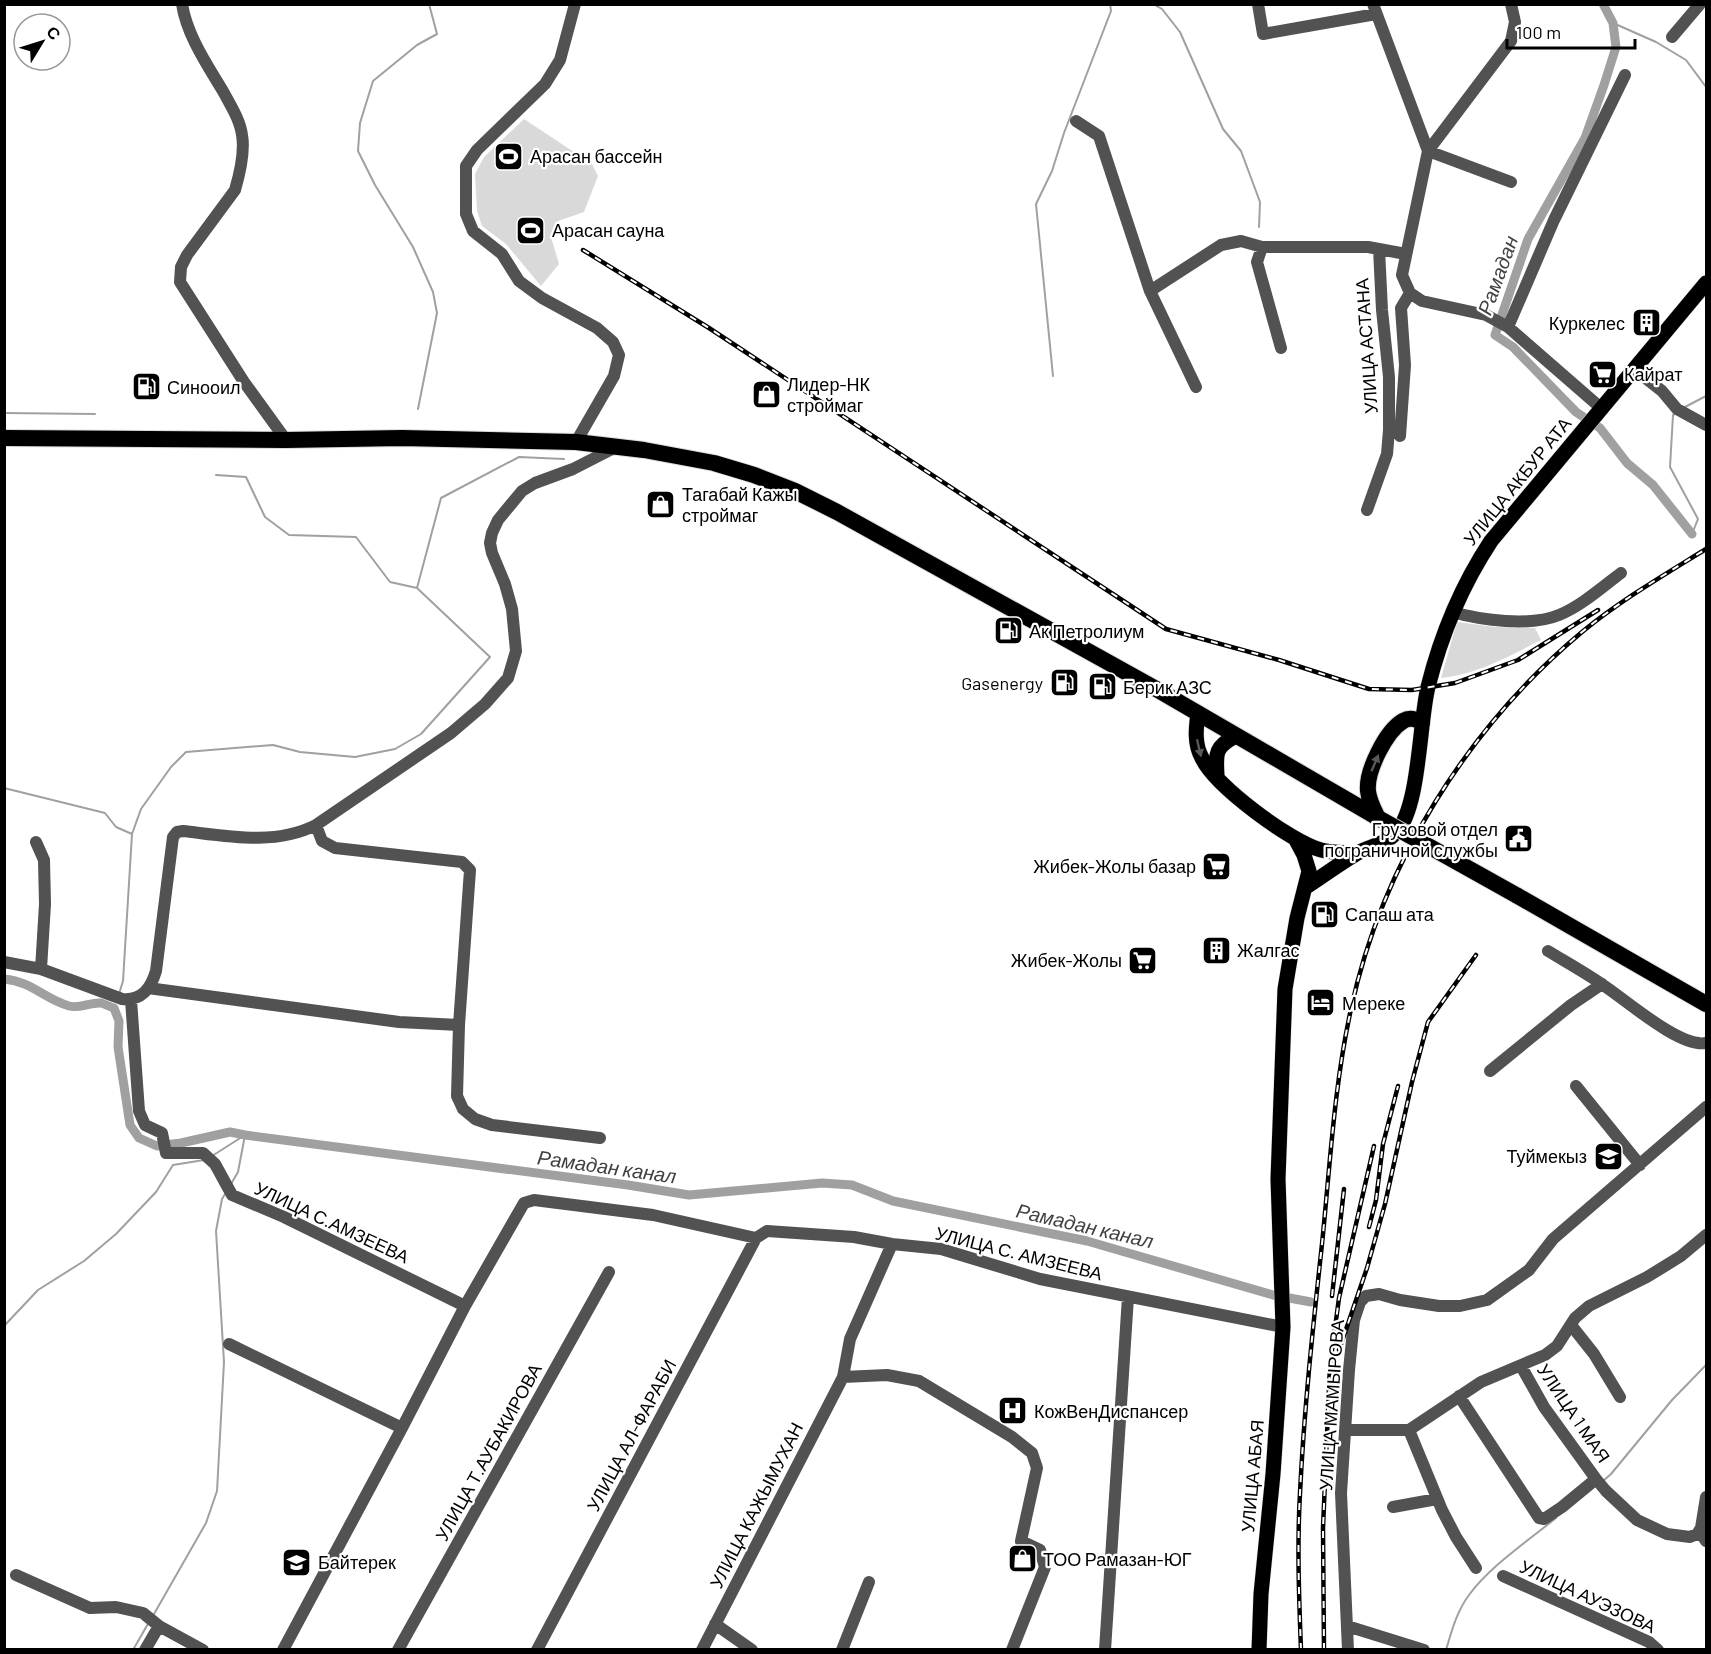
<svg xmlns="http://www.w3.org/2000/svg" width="1711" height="1654" font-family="Barlow,sans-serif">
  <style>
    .green { fill: #d9d9d9 }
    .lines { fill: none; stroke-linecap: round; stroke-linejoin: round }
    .stream { stroke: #a0a0a0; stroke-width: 2 }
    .canal { stroke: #a0a0a0; stroke-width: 9 }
    .major-casing { stroke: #dbdbdb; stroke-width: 16 }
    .highway-casing { stroke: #dbdbdb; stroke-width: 18 }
    .minor { stroke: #525252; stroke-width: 12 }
    .major { stroke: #000; stroke-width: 15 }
    .highway { stroke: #000; stroke-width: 16 }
    .rail-casing { stroke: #000; stroke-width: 4.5 }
    .rail { stroke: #fff; stroke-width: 2; stroke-dasharray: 7; stroke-linecap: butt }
    .highway-bridge-casing { stroke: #dbdbdb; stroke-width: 18; stroke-linecap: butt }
    .highway-bridge { stroke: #000; stroke-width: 16 }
    .oneway { fill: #595959 }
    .labels { text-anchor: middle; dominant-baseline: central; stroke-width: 4.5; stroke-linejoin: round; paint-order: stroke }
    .poi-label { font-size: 18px; fill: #000; stroke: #fff; text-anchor: start }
    .street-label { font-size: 18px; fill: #000; stroke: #fff }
    .water-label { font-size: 20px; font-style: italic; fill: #414141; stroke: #fff }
  </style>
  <rect width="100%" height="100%" fill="#fff"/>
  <path class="green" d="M524,119l68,45 6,12 -14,36 -26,9 -7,16 8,27 -18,22 -35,-42 -24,-18 -5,-15 -2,-37 9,-17z
    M1457,622l38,5 40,1 6,12c-31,16 -66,35 -100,38z"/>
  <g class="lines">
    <path class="stream" d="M1153,4l9,5 18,23 43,97 18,22 19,51 -1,25
      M1613,23l43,19 30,18 20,27
      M1053,376l-17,-172 16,-33 12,-38 47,-122 -1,-7
      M1685,407l21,-11
      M418,409l19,-96 -4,-21 -20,-45 -38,-62 -17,-34 2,-28 13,-42 44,-36 20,-11 -8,-30
      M4,413l91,1
      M1675,414l-2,1 -3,52 28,52 -6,15
      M417,588l24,-90 78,-41 45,2
      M4,788l101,25 11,14 16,7
      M119,994l4,-13 9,-147 9,-25 30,-42 15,-15 87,-7 27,7 55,5 40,-8 26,-15 69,-77 -73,-69 -27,-6 -34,-45 -67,-2 -24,-18 -19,-40 -30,-2
      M212,1156l33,-21
      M231,1184l7,-12 7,-37
      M4,1326l34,-36 46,-29 32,-27 40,-42 17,-27 31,-5
      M1603,1481l8,-7 61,-74 34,-35
      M154,1614l52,-91 11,-32 7,-129 -8,-131 6,-32 3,-5
      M133,1650l16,-28
      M1446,1650c6,-20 11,-39 23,-55 20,-28 60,-55 87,-77"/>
    <path class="canal" d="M1603,4l10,19 3,24 -12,38 -19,53 -57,101 -33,96 18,12 63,65 24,16 27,35 26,22 39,49
      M4,979c29,3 40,20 65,27 11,3 21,-4 32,-3 4,1 9,4 13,5l5,13 -1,26 12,78 9,13 18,8 24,-3 49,-11 15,3 383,50 61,10 133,-12 30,2 41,16 194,40 186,54 38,7"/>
    <defs>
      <path id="major" d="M1198,713c-2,15 -4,31 4,45 13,28 89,84 119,92 12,3 24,3 37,3
        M1217,776c-1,-22 -3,-29 19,-40
        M1306,887c17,-11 33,-23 50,-33 13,-8 29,-9 40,-21 24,-26 23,-110 32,-146 13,-52 34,-102 63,-146l215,-258
        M1259,1650l2,-56 12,-120 10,-147 -5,-148 7,-190 12,-71 12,-47 -5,-16 -8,-15"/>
      <path id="highway" d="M4,438l282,2 116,-2 174,4 68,8 70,13 40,12 41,16 42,21 321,178 222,129
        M1378,818c-4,-8 -9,-17 -10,-27 -2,-20 18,-60 35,-70 7,-4 12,-2 19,1
        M1516,895l190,109"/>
    </defs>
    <use href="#major" class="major-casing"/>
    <use href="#highway" class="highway-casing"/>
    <path class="minor" d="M182,4c5,32 26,62 42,89 7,13 16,27 18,42 3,17 -2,38 -7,55l-48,65 -6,12 -1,15 64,100 42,58
      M575,4l-15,56 -15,24 -68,66 -11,16v48l7,17 29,23 17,27 23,17 55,30 16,14 6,13 -5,21 -38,66
      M1258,4l5,30 113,-20
      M1373,4l55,147 -26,124 8,18 12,8 64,14 22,12 93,81
      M1511,4l4,18 -4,19 -83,110 83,31
      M1672,37l28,-33
      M1076,121l23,15 51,155 46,96
      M1262,247l-5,15 24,86
      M1150,291l71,-46 20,-4 21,6h106l38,7
      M1508,327l46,-107 71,-145
      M1634,369l28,22 15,18 29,16
      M1400,436l5,-71 -4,-57 9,-15
      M1367,510l20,-56 2,-24v-53l-7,-67 -3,-61
      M1452,612c29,8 78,15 107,3 22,-9 42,-27 62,-42
      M316,825l6,16 13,7 127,14 8,8 -11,155 -2,71 6,13 12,10 17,6 108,13
      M36,842l8,18 1,44 -4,65
      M1548,951c18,11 38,22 55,34 23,15 77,63 103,58
      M4,962l37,7 81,30c20,2 29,-11 34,-28l17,-134 4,-5 6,-1c43,5 92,15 133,-6l135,-92 34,-29 23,-26 8,-27 -4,-42 -7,-25 -13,-31 -2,-10 2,-10 6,-13 24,-29 13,-8 38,-14 43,-22
      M148,988l251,34 60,3
      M131,1000l8,111 6,14 17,8 4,20h37l12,11 17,31 52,22 181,89 59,-103 10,-3 119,15 103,23 11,-7 87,6 38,7 49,5 99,30 243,48
      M1490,1071l81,-66 31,-21
      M1576,1086l64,79
      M1571,1325l23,29 26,43
      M229,1344l173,84
      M1521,1366l23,41 52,72 10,12 31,29 30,14 23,3 7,-3 4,-6 5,-31
      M843,1377l44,-2 32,6 93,56 20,16 5,15 -16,73 19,9 5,17 -33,83
      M1459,1396l80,122 5,1 18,-12 34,-28
      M1345,1430h64l72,-48 64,-27 12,-9 18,-28 14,-12 58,-29 34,-21 25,-21
      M1409,1430l33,80 14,27 20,31
      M1393,1507l44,-8
      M1699,1531l7,10
      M16,1575l74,33 26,-1 27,6 16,13
      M1503,1576l146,66 9,8
      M715,1624l37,26
      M1347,1626l77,24
      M145,1650l14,-24 44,24
      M283,1650l119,-222 63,-122
      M398,1650l211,-378
      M537,1650l219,-412
      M702,1650l141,-273 7,-38 42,-95
      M842,1650l27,-68
      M1105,1650l23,-353
      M1348,1650l-7,-157 8,-123 5,-50 6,-18 6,-6 13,-2 21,6 39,6h21l27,-6 42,-30 24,-31 153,-132"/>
    <use href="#major" class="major"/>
    <use href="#highway" class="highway"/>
    <defs>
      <path id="rail" d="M583,250l126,78 457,301 113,31 90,29 43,1 43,-7 63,-23 80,-50
        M1369,1227l7,-27 7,-56 15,-58
        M1332,1296l12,-107
        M1339,1350l28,-82 18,-64 27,-122 16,-60 48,-67
        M1301,1650c-2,-52 -4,-105 -1,-157 4,-83 13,-166 22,-249 8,-78 12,-158 29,-235 31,-145 117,-282 231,-377 39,-32 82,-57 124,-83
        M1324,1650l-1,-122 7,-163 9,-67 35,-152"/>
    </defs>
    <use href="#rail" class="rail-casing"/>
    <use href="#rail" class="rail"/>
    <defs>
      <path id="highway-bridge" d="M1380,819l136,76"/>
    </defs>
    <use href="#highway-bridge" class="highway-bridge-casing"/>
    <use href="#highway-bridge" class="highway-bridge"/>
  </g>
  <defs><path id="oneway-solid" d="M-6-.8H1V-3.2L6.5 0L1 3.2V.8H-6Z" transform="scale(1.5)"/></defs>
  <g class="oneway">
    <use href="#oneway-solid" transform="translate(1199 748) rotate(77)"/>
    <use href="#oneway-solid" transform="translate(1375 763) rotate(-67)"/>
  </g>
  <defs>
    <symbol id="stadium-square" viewBox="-11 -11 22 22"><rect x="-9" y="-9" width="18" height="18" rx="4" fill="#000" stroke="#fff"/><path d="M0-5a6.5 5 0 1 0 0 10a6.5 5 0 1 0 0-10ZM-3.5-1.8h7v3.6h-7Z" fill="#fff"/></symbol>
    <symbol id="building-square" viewBox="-11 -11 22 22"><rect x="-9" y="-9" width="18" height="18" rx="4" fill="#000" stroke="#fff"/><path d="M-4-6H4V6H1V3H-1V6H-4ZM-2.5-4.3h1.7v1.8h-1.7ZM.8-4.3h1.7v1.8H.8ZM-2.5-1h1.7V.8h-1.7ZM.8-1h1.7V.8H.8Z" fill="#fff"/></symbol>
    <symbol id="supermarket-square" viewBox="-11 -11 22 22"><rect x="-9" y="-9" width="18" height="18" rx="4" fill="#000" stroke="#fff"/><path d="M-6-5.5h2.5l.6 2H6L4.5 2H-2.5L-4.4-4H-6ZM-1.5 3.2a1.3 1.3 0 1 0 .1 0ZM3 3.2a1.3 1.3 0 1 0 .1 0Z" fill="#fff"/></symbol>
    <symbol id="fuel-square" viewBox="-11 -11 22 22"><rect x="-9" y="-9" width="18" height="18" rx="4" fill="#000" stroke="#fff"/><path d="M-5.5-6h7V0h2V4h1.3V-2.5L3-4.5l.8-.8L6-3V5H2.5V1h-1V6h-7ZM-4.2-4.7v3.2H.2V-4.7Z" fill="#fff"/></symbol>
    <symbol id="shop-square" viewBox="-11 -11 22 22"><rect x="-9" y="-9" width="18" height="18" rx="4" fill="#000" stroke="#fff"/><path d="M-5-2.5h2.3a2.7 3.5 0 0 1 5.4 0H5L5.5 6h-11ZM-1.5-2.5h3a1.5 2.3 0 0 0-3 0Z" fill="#fff"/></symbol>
    <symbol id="civic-square" viewBox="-11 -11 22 22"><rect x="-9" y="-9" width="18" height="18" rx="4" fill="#000" stroke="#fff"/><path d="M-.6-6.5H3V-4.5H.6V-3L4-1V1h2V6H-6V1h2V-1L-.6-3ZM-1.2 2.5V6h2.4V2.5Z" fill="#fff"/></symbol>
    <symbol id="hotel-square" viewBox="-11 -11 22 22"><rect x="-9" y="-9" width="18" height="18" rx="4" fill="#000" stroke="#fff"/><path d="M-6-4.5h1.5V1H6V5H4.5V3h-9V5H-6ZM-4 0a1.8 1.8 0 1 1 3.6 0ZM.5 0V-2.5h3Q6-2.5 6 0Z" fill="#fff"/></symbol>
    <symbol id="school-square" viewBox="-11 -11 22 22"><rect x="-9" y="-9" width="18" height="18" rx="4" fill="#000" stroke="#fff"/><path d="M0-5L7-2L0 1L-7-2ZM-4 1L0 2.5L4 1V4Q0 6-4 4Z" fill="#fff"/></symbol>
    <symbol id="hospital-square" viewBox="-11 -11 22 22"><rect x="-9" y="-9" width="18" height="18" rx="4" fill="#000" stroke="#fff"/><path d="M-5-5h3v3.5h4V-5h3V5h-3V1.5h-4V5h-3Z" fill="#fff"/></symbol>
  </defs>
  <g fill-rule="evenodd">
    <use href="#stadium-square" x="492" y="140" width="33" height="33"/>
    <use href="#stadium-square" x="514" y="214" width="33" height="33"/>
    <use href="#building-square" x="1630" y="306" width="33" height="33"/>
    <use href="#supermarket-square" x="1586" y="358" width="33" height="33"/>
    <use href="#fuel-square" x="130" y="370" width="33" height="33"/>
    <use href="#shop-square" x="750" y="378" width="33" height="33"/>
    <use href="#shop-square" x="644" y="488" width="33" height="33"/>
    <use href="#fuel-square" x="992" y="614" width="33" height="33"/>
    <use href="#fuel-square" x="1048" y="666" width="33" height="33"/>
    <use href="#fuel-square" x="1086" y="670" width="33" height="33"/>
    <use href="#civic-square" x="1502" y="822" width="33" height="33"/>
    <use href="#supermarket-square" x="1200" y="850" width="33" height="33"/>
    <use href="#fuel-square" x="1308" y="898" width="33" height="33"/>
    <use href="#building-square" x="1200" y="934" width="33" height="33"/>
    <use href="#supermarket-square" x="1126" y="944" width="33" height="33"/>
    <use href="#hotel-square" x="1304" y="986" width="33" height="33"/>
    <use href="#school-square" x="1592" y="1140" width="33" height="33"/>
    <use href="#hospital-square" x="996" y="1394" width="33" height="33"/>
    <use href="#shop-square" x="1006" y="1542" width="33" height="33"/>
    <use href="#school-square" x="280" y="1546" width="33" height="33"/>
  </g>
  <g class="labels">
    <g class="poi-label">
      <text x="530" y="156">Арасан бассейн</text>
      <text x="552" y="230">Арасан сауна</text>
      <text x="1625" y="323" text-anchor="end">Куркелес</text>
      <text x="1624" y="374">Кайрат</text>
      <text x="787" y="384">Лидер-НК<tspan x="787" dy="21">строймаг</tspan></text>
      <text x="167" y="387">Синооил</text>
      <text x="682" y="494">Тагабай Кажы<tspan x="682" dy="21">строймаг</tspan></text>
      <text x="1029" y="631">Ак Петролиум</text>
      <text x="1043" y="683" text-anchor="end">Gasenergy</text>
      <text x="1123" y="687">Берик АЗС</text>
      <text x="1498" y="829" text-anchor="end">Грузовой отдел<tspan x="1498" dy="21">пограничной службы</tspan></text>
      <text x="1196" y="866" text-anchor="end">Жибек-Жолы базар</text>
      <text x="1345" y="914">Сапаш ата</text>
      <text x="1237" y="950">Жалгас</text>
      <text x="1122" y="960" text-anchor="end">Жибек-Жолы</text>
      <text x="1342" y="1003">Мереке</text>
      <text x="1587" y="1156" text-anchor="end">Туймекыз</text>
      <text x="1034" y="1411">КожВенДиспансер</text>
      <text x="1043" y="1559">ТОО Рамазан-ЮГ</text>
      <text x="318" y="1562">Байтерек</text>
    </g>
    <g class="street-label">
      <text transform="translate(1366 346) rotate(-94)">УЛИЦА АСТАНА</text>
      <text transform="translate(1517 481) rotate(-51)">УЛИЦА АКБУР АТА</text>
      <text transform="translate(332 1222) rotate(25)">УЛИЦА С.АМЗЕЕВА</text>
      <text transform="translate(1019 1253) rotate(14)">УЛИЦА С. АМЗЕЕВА</text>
      <text transform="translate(1331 1405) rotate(-86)">УЛИЦА МАМЫРОВА</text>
      <text transform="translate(1574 1413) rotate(56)">УЛИЦА 1 МАЯ</text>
      <text transform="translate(631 1435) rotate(-62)">УЛИЦА АЛ-ФАРАБИ</text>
      <text transform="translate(488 1452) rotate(-61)">УЛИЦА Т.АУБАКИРОВА</text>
      <text transform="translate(1252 1476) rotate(-85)">УЛИЦА АБАЯ</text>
      <text transform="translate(756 1505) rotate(-63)">УЛИЦА КАЖЫМУХАН</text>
      <text transform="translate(1588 1596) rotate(25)">УЛИЦА АУЭЗОВА</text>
    </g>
    <g class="water-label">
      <text transform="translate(1497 275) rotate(-70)">Рамадан</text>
      <text transform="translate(607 1166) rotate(8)">Рамадан канал</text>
      <text transform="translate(1085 1225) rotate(13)">Рамадан канал</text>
    </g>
  </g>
  <rect width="1711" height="1654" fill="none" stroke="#000000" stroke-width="12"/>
  <g transform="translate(42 42) rotate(52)"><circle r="28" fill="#ffffff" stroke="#999999" stroke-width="1.5"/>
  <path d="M0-4.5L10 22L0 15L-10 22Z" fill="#000000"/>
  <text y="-9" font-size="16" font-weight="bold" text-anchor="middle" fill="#000000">С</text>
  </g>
  <path d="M1507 39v9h128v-9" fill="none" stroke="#000000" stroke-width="3"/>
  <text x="1516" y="39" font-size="18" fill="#000000" stroke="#ffffff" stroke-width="4.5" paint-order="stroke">100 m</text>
</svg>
